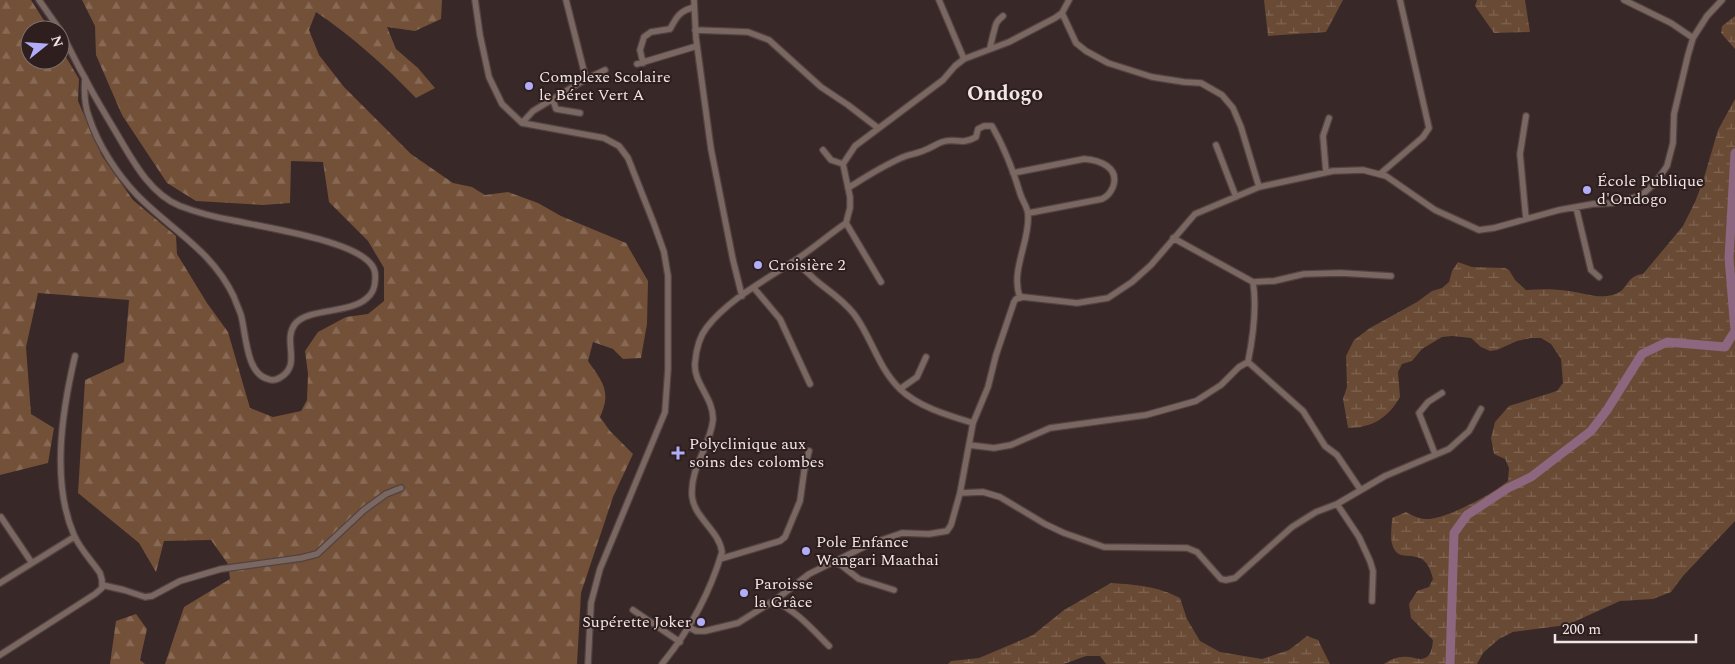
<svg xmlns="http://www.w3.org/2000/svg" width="1735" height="664" font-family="Spectral,serif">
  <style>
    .forest { fill: url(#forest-firs) }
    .wetland { fill: url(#wetland-marsh) }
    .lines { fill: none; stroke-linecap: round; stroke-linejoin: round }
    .river { stroke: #8d677f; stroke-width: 9 }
    .minor-casing { stroke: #524343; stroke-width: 8 }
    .minor { stroke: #7b6761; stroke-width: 5.5 }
    .poi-dot { fill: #b1adfa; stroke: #2e1e1e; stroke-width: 2 }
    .labels { text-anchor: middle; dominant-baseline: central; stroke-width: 4; stroke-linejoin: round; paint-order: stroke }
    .poi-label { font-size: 16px; fill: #f1e6e6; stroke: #2e1e1e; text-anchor: start }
    .district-label { font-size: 21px; font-weight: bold; fill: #f1e6e6; stroke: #2e1e1e }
  </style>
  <defs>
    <pattern id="forest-firs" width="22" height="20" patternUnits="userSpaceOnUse" patternTransform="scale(1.25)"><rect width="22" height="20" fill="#735038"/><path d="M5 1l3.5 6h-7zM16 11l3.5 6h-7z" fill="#876955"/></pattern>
    <pattern id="wetland-marsh" width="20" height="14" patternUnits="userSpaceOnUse" patternTransform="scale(1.25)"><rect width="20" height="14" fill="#694a35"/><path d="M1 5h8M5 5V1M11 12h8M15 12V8" fill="none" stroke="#7f6452"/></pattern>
  </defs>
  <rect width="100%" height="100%" fill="#382828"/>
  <path class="forest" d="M0,0h31l19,30h-20v30h30v-13l19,32 -1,22 24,55 31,44 43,36 1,18 30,49 21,29 22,76 23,9 28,-6 6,-11 1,-26 -3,-23 13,-19 28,-15 22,-3 16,-13v-33l-16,-27 -39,-39 -6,-40 -32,-1 -1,42 -27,2 -67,-4 -29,-18 -45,-68 -26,-60 -1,-29 -13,-26h360l-1,19 -26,12 -28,-4 9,22 22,19 17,20 -19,10c-31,-32 -63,-61 -100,-86l-7,18 10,25 25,32 67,67 42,29 19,4 13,8 23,-3 30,11 23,13 65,27 22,38 -1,43 -6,34 -18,1 -10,-10 -20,-7 -5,19c14,20 24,30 12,56l10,14 23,23 -20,43 -32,96 -4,71h-412l19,-57 46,-28 -2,-15 -17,-24 -47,1 -8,31 -17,-29 -61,-50 7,-113 39,-18 5,-62 -91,-7 -12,54 5,67 23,14 -6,35 -48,12z
    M136,614l11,15 -7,31 5,4h-35l6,-43z"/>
  <path class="wetland" d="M1264,0h79l-17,32 -58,4z
    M1477,0h48l5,32 -36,1 -19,-27z
    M1735,16v33l-14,-16 1,-7z
    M1735,99v422l-52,55 -12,16 -18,7 -33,2 -53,24 -54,7 -14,7 -16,14 -6,11h-93c7,-5 15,-8 24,-7 4,0 9,2 13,2 10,-1 11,-10 12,-19l-22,-22 -2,-14 8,-13 12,-4 4,-8c-8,-36 -30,-14 -39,-30 -5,-9 -2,-21 -2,-31l14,-6c5,3 11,6 18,7 20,2 68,-25 84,-38l1,-13 -4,-9 -11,-5 -3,-16 4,-16 14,-16 48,-15 6,-8 -2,-24 -10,-15 -10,-6h-10l-14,3 -20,9 -7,1 -9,-4 -10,-9 -19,-2 -10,1 -20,12 -10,12 -10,3 -4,8 2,25c-12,21 -28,31 -52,31l-5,-29 4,-12 -1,-31 8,-16 16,-12 47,-26 15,-11 10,-3 7,-6 3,-11 6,-9 14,5 33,1 4,2 6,10 11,10c15,-1 29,-1 43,1 15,2 29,8 43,4 17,-3 12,-19 31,-21l40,-48 12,-24 8,-21 15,-51z
    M1111,583c26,2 46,3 69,15l7,21 13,22 20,11 42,7 27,-9 18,-14 11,4 12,24h-224l-6,-8h-14l-22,8h-116l3,-3 28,-3 54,-23 31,-25z"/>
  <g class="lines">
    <path class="river" d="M1450,664l4,-131 13,-18 41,-27 23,-11 60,-46 16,-21 35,-56 25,-12 58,5 10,-16 -6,-73 6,-105"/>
    <defs>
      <path id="minor" d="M39,0l21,30
        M475,0l5,35 9,42 13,27 20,19 82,15 15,8 9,12 26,66 10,28 4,24v93l-3,43 -65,157 -9,34 -3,61
        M566,0l20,79
        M694,0l2,38 15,111 22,111 9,36
        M939,0l25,59
        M1624,0l47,23 22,15
        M1062,13l14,30 10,8 22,12 44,14 32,5 17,1 21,12 11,13 8,19 18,60
        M695,30l53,2 21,8 52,47 27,18 30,23
        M60,31c9,15 16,32 25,47 9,18 19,34 29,51 17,28 34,64 66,77 16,6 34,11 51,14 32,7 119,20 139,43 4,4 6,11 5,18 0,6 -3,13 -8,17 -17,16 -60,10 -72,26 -13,17 7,40 -14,53 -4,3 -8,4 -13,2 -22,-5 -22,-46 -27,-64 -2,-6 -5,-12 -7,-18 -22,-47 -63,-67 -97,-102 -20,-21 -39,-50 -48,-78 -5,-13 -5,-26 -4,-39
        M990,48c1,-5 2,-8 3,-13 3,-9 1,-12 10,-19
        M643,63l-3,-13 4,-13 7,-5 19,-3c7,-13 10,-18 24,-22
        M637,64l60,-18
        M553,100l3,9 24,4
        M522,123l11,-12 53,-32 19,-9
        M1216,145l20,52
        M843,164l12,-18 88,-66 12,-14 9,-7 45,-17 46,-24 7,-5 7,-13
        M1326,172l-3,-36 6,-18
        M1013,173l71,-14c15,1 36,8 29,28 -3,6 -5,9 -11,12l-73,14
        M1380,174l43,-37 6,-9 -29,-128
        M848,188c18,-11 37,-24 58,-32 6,-2 13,-3 19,-6 6,-2 11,-6 17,-8 14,-5 18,4 34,-5l2,-8 6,-3h8c12,21 21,44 28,67 2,8 8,14 8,22 2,27 -18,55 -8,83
        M1576,207l15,63 8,7
        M1526,219l-6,-65 6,-38
        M846,223l35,59
        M1173,238l80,44 21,-1 30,-7 37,-1 50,3
        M792,262c10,3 19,15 27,21 13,10 25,18 35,31 18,24 24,54 46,75 18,18 50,27 73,34
        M754,288l26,31 30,65
        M1248,362l55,49 22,35 12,9 23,34
        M900,389l17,-12 9,-20
        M969,445l25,3 17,-3 39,-17 96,-13 50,-14 25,-16 18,-18 9,-5c5,-25 9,-55 5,-80
        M1435,454l-16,-41 9,-11 14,-9
        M960,493l23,-1 17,5 45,27 19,9 40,14 83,1 10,4 24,27 5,1 9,-2 57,-51 24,-15 21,-8 48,-28 64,-27 20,-18 12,-22
        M1337,504l22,33 11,24 3,10 -1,30
        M1,517l31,46
        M720,559l60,-18 5,-4 15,-36 4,-29 5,-21
        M833,562l8,3 18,14 35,11
        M0,583l74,-46
        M102,585l22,5 21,7 7,-1 28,-15 41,-12 80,-11 16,-4 47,-44 22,-16 15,-6
        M774,601c23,10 38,28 55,45
        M633,610l47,32
        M689,627l7,4h9l33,-8 40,-25 31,-24 61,-30 32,-11 27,1 18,-3 4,-6 9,-32 13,-70 15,-36 8,-32 18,-53 2,-3 7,-2 54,6 31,-5 24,-16 19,-17 44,-51 64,-27 74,-16 30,-1 23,6 49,34 44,20 15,-2 65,-18 34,-6 20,-1 23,-6 7,-3 13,-12 11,-16 6,-23 1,-29 14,-59 5,-17 14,-22 15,-16
        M0,655l95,-61 7,-6v-8l-2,-7c-8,-12 -20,-24 -26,-38 -23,-53 -12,-124 1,-179
        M662,664c27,-33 48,-71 60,-112 -3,-22 -28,-34 -30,-56 -2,-29 18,-49 21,-76 1,-22 -20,-37 -18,-57 1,-12 4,-26 12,-36 21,-27 55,-45 84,-64 19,-12 36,-27 55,-40l4,-15v-11l-7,-33 -12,-4 -8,-10"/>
    </defs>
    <use href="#minor" class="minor-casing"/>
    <use href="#minor" class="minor"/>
  </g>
  <g class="poi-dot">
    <circle cx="529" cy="86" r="5"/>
    <circle cx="1587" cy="190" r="5"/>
    <circle cx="758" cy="265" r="5"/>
    <path d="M675.5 445.5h5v5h5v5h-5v5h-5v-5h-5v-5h5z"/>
    <circle cx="806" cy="551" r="5"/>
    <circle cx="744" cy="593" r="5"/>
    <circle cx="701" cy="622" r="5"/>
  </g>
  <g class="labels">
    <g class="poi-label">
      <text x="539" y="77">Complexe Scolaire<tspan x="539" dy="18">le Béret Vert A</tspan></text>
      <text x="1597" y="181">École Publique<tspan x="1597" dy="18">d'Ondogo</tspan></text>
      <text x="768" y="265">Croisière 2</text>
      <text x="689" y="444">Polyclinique aux<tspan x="689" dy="18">soins des colombes</tspan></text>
      <text x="816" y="542">Pole Enfance<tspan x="816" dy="18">Wangari Maathai</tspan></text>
      <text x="754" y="584">Paroisse<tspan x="754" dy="18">la Grâce</tspan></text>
      <text x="691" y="622" text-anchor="end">Supérette Joker</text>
    </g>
    <g class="district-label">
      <text x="1005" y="94">Ondogo</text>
    </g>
  </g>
  <g transform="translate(45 45) rotate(73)"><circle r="24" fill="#2e1e1e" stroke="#7c6e6e"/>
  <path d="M0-4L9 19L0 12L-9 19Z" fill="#b1adfa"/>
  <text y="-8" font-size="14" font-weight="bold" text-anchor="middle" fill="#f1e6e6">N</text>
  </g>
  <path d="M1555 634v8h141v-8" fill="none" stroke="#f1e6e6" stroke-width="2.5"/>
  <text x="1562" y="634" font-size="15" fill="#f1e6e6" stroke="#2e1e1e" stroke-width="4" paint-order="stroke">200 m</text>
</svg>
